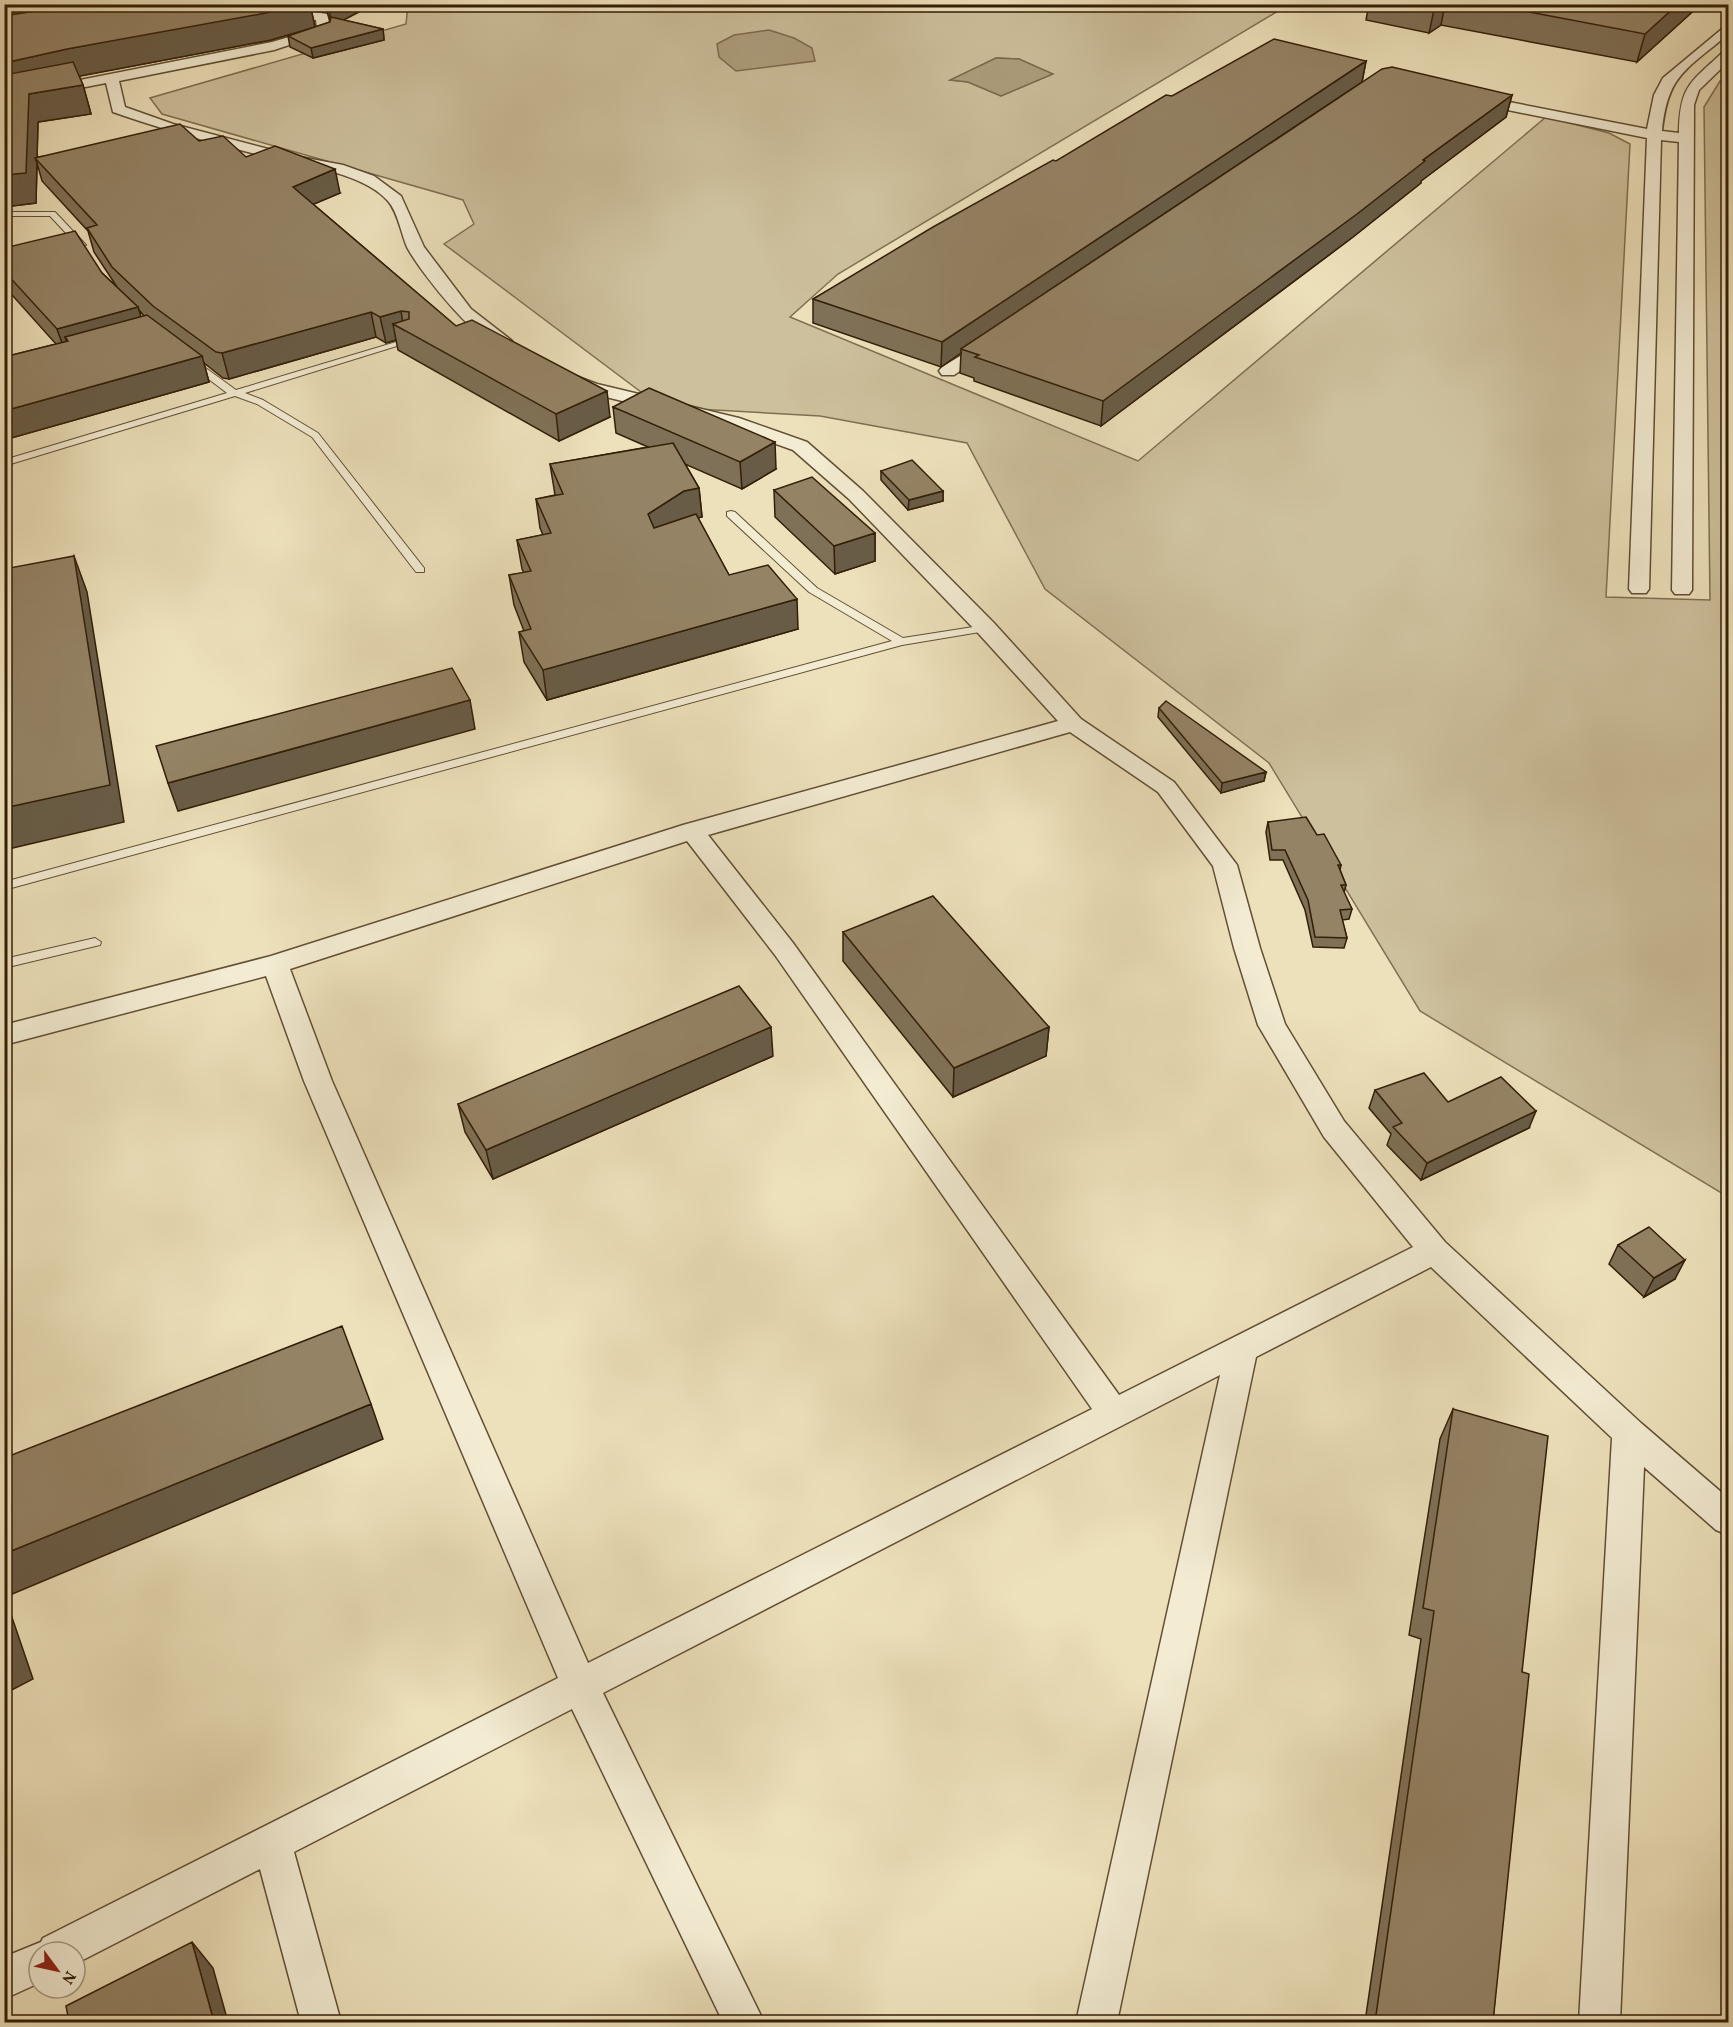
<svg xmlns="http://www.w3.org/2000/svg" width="1733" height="2027" font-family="Vollkorn,serif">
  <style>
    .green { fill: #cdc09c; stroke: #806f52; stroke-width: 1.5; fill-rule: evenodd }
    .water { fill: #ae9f7e; stroke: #7d6b4e; stroke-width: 1.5 }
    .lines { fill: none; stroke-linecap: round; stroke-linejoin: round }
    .service-casing { stroke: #624f34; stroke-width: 2 }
    .minor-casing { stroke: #624f34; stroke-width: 3 }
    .service { fill: #f3ecd3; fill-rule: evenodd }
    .minor { fill: #f3ecd3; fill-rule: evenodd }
    .wall { fill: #7f7157; stroke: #331e07; stroke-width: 1.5; fill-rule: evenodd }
    .shaded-wall { fill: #685c47; stroke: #331e07; stroke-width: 1.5 }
    .building { fill: #948365; stroke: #331e07; stroke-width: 1.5 }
  </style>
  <rect width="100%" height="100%" fill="#ede1bb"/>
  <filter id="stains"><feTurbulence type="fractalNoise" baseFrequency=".00333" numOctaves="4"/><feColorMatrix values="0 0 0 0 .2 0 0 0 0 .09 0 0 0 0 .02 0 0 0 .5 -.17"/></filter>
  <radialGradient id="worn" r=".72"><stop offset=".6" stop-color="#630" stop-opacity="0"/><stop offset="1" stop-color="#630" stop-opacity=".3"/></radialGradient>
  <path class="green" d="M408,5h880l-450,269 -48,43 348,144 408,-344 63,16 21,11 -24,453 104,3 -6,-493 16,-26 8,-7v1123l-308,-186 -151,-248 -224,-174 -78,-146 -147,-27 -159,-9 -217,-163 30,-20 -11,-24 -301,-86 -12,-16 256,-74zM996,58l23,1 33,15 -51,22 -33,-14 -17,-2z"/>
  <path class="water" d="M769,30l25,8 18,10 3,13 -79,10 -17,-14 -2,-13 17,-9z
    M996,58l23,1 34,15 -52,22 -33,-14 -18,-2z"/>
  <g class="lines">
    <defs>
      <path id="service" d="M4,212h51l31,33 -7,2 -29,-31h-46z
        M406,339l7,2 -168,52 18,7 55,33 106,135v4h-8l-104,-135 -55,-33 -22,-8 -231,70v-6l223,-67 -37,-28v-4h6l40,29z
        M731,511l4,1 82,76 86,50 83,-13 5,3 -5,3 -84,14 -898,245v-8l888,-241 -83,-49 -82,-76v-4z
        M95,938l6,4 -1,3 -96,23v-9z"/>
      <path id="minor" d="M224,4h37l66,10 4,17 -57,19 -155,31 6,26 48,17 122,32 48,9 31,11 27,20 23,51 47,62 40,31 3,4 -3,4c-27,7 -92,-78 -104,-101 -6,-14 -9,-35 -19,-46 -27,-31 -100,-38 -140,-49 -46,-12 -90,-24 -135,-40l-7,-29 -102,20v-8l268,-53 45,-13 -1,-9 -86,-12z
        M1728,24v10c-41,36 -60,39 -66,97l17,2c1,-48 11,-50 44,-81l5,-1v11l-29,28 -5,15 -2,485 -3,4h-14l-3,-4 7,-448 -18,-2 -12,449 -3,4h-14l-3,-4 18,-451 -174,-35 -7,-4 7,-4 174,34 7,-34 9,-17z
        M990,338l6,1 3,4 -3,4 -42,28h-12l-3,-4 3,-4z
        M573,375l24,9 142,34 68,24 56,49 131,132 87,96 93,63 63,83 23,83 25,76 59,97 101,121 196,181 87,75v37l-12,-5 -72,-63 -24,555h-41l33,-584 -181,-171 -175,90 -139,665h-41l144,-647 -617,318 161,329h-41l-151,-313 -278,143 47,170h-40l-41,-153 -185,95v-12h-36v31l-35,16v-42l37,-15 2,-4 515,-260 -254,-597 -38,-105 -262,69v-20l267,-69 412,-131 375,-104 -80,-88 -129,-134 -56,-49 -67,-24 -141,-34 -21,-12zM1070,732l88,60 55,74 21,82 24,77 66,112 89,110 -294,148 -326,-452 -85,-108zM687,841l88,114 317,454 -504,254 -256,-582 -42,-112z"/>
    </defs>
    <use href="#service" class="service-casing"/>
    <use href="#minor" class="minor-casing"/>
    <use href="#service" class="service"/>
    <use href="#minor" class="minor"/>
  </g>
  <path class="wall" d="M4,4h370l-31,16 40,9 1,11 -71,18 -23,-11 -2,-11 42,-14v-2l-3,-8 -16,-3 4,18 -44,13 -192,36 4,9 8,29 -53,8 -1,35 162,-16 47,16 94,36 -27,11 143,122 154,91 -51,24 -161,-91 -2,-10 -10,3 -10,-6 -147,42 -6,-1 -19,-15 5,19 -205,58v-83l52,-13 -52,-58v-38l98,25 15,14 -23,-35 -6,-21 -46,-50 -5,-18 -1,40 -32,4zM139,310l5,6 -3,1z
    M1369,4h332l-64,58 -196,-37 -12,8 -63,-13z
    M1366,61l-4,21 150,13 -6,22 -85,64v2l-68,54 -252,189 -127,-45v-3l-14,-5 1,-20 -20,14 -128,-44v-24l359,-203z
    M613,407l163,62 -34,20 -57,-25 14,24 3,29 -4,1 31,57 69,54 -251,71 -23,-38 -5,-30 5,-1 -10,-26 -5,-30 15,-2 -2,-4 -5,-29 26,-5 -3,-7 -4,-29 19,-4 -5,-31 98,-17 -32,-14z
    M881,471l62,20v10l-35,9 -27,-30z
    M774,490l101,43v28l-40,13 -60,-57z
    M1159,708l107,64 -2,9 -43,12 -63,-76z
    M1268,822l49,13 24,30 -1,5 6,15 -2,8 8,16 -3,10 -7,1 5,18 -3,10 -31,-1 -8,-37 -22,-50h-13l-4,-28z
    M843,932l206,95 -3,29 -93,41 -110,-136z
    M773,1056l-280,123 -28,-47 -7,-28z
    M1375,1090l73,12 81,26 -108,52 -34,-35 4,-11 -22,-26z
    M1618,1245l57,34 -31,18 -35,-33z
    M1453,1409l69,263 -29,350h-128l56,-383 -12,-4 31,-196z"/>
  <path class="shaded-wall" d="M25,4h181l-202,32v-28z
    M294,4h16l5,23 -44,13 -196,37 -71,16v-30l63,-14z
    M328,4h46l-42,22z
    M1436,4h9l-4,21 -12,8 6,-28z
    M1678,4h23l-64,58 8,-28z
    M383,29l1,11 -71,18 -2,-10z
    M1366,61l-4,21 -401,267v4l-20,14 1,-25z
    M83,85l8,29 -53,8 -1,38 -2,-2 2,5 -1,40 -32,4v-32l25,-81z
    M1512,95l-6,22 -85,64v2l-68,54 -252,189 2,-25 320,-241z
    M335,169l5,24 -42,18 -5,-24z
    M138,307l8,26 -81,4 5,16 -4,1 -9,-25z
    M401,311l3,19 -11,-6 3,16 -10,3 -6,-26z
    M371,312l5,25 -147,42 -7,-26z
    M202,356l7,26 -205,58v-29z
    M607,391l3,26 -51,24 -3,-27z
    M775,442l1,27 -34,20 -2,-27z
    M699,488l3,29 -16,3 -35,23 -3,-29 36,-23z
    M943,491v10l-35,9 1,-10z
    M875,533v28l-40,13 -1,-28z
    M74,556l13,36 37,230 -120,28v-42z
    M797,599l1,30 -251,71 -4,-30z
    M470,700l5,29 -297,82 -10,-28z
    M1266,772l-2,9 -43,12 1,-10z
    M771,1027l2,29 -280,123 -7,-29z
    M1049,1027l-3,29 -93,41 1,-29z
    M1536,1111l-7,17 -108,52 6,-17z
    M1685,1260l-10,19 -31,18 10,-19z
    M371,1404l12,35 -378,158 28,82 -29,15v-140z
    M192,1942l21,26 15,54h-14z"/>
  <path class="building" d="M4,4h21l-21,4z
    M79,4h215l-28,9 -199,36 -63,14v-47z
    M1487,4h191l-33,30z
    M331,17l52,12 -72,19 -23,-12 42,-14z
    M1274,39l92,22 -424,281 -129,-43 120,-72 120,-67 3,1 110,-66 6,1z
    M73,62l10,23 -54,9 -3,79 -22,2v-100z
    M1392,67l120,28 -89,65 2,1 -68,53 -254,187 -128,-44 4,-2 -18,-6 421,-280z
    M180,124l19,17 24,-5 23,21 29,-11 60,23 -42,18 163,139 16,-6 135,71 -51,23 -163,-90 16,-5v-7l-8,-1 -21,6 -9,-5 -149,41 -6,-1 -63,-46 -41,-39 -25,-39 10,-3 -62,-67z
    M75,231l27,42 36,34 -81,22 -53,-58v-23z
    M147,315l55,41 -198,55v-54l64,-16 -3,-4z
    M649,388l126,54 -35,20 -127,-55z
    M673,443l26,45 -15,3 -36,23 6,14 42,-14 33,61 39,-10 29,34 -254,71 -24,-38 12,-3 -22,-54 22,-4 -14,-31 34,-7 -15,-34 27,-5 -13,-30z
    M912,460l31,31 -34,9 -28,-29z
    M812,477l63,56 -41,13 -60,-56z
    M74,556l36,229 -106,23v-239z
    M452,668l18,32 -302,83 -12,-37z
    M1166,701l100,71 -44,11 -63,-75z
    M1306,817l11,18 7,-1 17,31h-3l8,20h-5l11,24 -12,1 7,28 -32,-1 -7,-37 -23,-50h-13l-4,-28z
    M933,896l116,131 -95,41 -111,-136z
    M739,986l32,41 -285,123 -28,-46z
    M1424,1073l24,29 53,-25 35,34 -109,52 -34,-36 9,-4 -27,-33z
    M1649,1227l36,33 -31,18 -36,-33z
    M342,1326l29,78 -367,150v-96z
    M1453,1409l95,27 -26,236 7,2 -36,348h-118l59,-411 -11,-3z
    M4,1635l4,12 -4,2z
    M192,1942l22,80h-145l-3,-16z"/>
  <rect width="1733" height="2027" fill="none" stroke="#ede1bb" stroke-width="24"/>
  <rect x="6" y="6" width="1721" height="2015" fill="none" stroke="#331e07" stroke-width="3"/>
  <rect x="12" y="12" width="1709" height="2003" fill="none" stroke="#331e07" stroke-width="1.5"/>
  <g transform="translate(57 1970) rotate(123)"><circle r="28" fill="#f3ecd3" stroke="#a69a81" stroke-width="1.5"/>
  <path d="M0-4.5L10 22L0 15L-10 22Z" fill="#8f2418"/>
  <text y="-9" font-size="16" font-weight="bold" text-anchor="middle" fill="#331e07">N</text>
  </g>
  <rect width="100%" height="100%" filter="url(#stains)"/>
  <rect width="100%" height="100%" fill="url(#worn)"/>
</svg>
